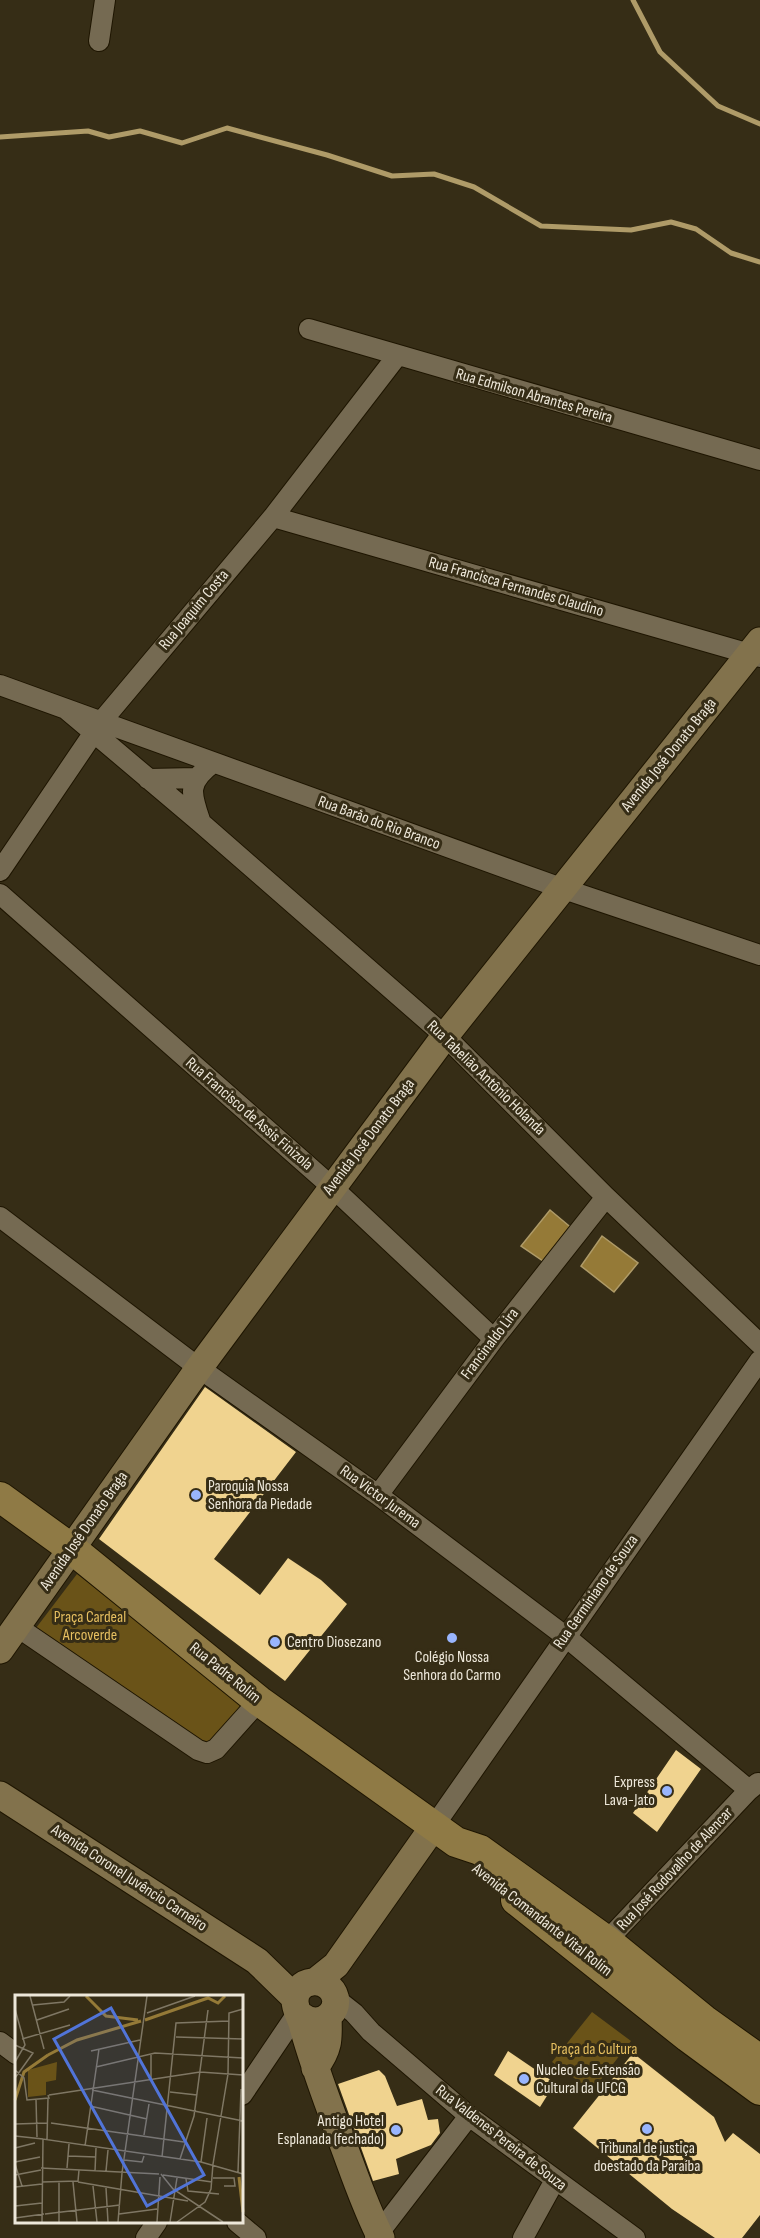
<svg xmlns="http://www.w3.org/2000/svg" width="760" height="2238" font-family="'Sofia Sans Condensed',sans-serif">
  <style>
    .green { fill: #6a5318 }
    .water { fill: #957a37; stroke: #af9b68; stroke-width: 1.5 }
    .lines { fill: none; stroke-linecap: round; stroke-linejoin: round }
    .stream { stroke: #af9b68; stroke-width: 5 }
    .building { fill: #f0d38f }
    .minor-casing { stroke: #1e1501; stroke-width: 22 }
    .secondary-casing { stroke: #1e1501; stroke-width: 29 }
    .primary-casing { stroke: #1e1501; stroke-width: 32 }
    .minor { stroke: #756a52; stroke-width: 20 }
    .secondary { stroke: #82724c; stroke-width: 27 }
    .primary { stroke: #8f7a45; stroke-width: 30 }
    .poi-dot { fill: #99b5fd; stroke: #362d16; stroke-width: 2 }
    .labels { text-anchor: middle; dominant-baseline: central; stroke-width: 6; stroke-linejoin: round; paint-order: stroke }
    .street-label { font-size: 16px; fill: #ede7d9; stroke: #362d16 }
    .poi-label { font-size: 16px; fill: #ede7d9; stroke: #362d16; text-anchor: start }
    .park-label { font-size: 16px; fill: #e6bf60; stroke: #362d16 }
    .inset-river { fill: none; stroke: #957a37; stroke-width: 3 }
    .inset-road { fill: none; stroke: #7f7764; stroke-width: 1.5 }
    .view { fill: #5174d8; fill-opacity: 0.15; stroke: #5174d8; stroke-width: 3 }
    .inset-edge { fill: none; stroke: #ede7d9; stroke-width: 3 }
  </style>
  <rect width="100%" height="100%" fill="#362d16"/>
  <path class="green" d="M77,1574l165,129 -34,48 -172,-123z
    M592,2012l39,29 -39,50 -40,-29z"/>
  <path class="water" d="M550,1210l24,20 -28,33 -25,-17z
    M602,1236l36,27 -24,29 -33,-26z"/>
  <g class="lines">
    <path class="stream" d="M633,0l27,52 58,54 42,18
      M0,137l88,-6 21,6 31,-6 42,12 45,-15 100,27 65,21 42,-2 40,13 67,39 90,4 40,-8 25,7 35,24 29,9"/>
  </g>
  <path class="building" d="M205,1387l91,65 -82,107 46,36 28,-37 33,22 26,24 -62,77 -186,-142z
    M676,1750l25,19 -44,63 -24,-19z
    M508,2051l47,32 -15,24 -46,-32z
    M633,2053l81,64 11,25 8,-9 27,21v61l-18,23h-27l-43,-29 -99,-81z
    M379,2070l6,6 12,30 25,-7 6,21 10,-1 2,14 -9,12 -35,14 3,15 -26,7 -35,-97z"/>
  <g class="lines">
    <defs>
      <path id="minor" d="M99,41l6,-41
        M309,329l451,131
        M273,517l487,140
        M0,685l561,203 199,67
        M66,709l135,114 244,213 161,161 154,147
        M148,779l48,-1
        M201,823c-10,-29 -15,-40 12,-60
        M0,871l101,-149 172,-205 124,-161
        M0,894l332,293 162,152
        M0,1217l199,151 179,127 187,141 184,154
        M378,1495l116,-156 112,-142
        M16,1626l182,124 9,3 9,-4 43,-48
        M434,1826l326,-466
        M600,1948l149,-158 9,-7
        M335,1998l19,15 17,19 98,84 166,122
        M0,2042l16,12
        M242,2095l56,-83
        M237,2222l19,16
        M146,2238l11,-16
        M375,2238l94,-122
        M523,2238l32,-58"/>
      <path id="secondary" d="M0,1650l199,-282 246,-332 315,-395
        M0,1795l257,166 38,37
        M316,1981l20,-16 98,-139
        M300,2015c23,18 48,-10 29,-28 -5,-4 -11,-6 -17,-5 -10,1 -17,9 -17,19 0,9 6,17 8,26 10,37 24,73 37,109 13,34 24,69 41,102
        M315,2068c14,-19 14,-28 13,-51"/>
      <path id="primary" d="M0,1497l72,52 187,152 197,141 24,8 127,91 97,79 56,40
        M516,1900l172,137 72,53"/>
    </defs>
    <use href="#minor" class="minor-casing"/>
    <use href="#secondary" class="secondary-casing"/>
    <use href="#primary" class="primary-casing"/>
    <use href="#minor" class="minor"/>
    <use href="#secondary" class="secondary"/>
    <use href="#primary" class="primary"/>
  </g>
  <g class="poi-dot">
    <circle cx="196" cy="1495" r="6"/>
    <circle cx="452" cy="1638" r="6"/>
    <circle cx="275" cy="1642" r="6"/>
    <circle cx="667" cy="1791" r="6"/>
    <circle cx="524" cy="2079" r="6"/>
    <circle cx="647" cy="2129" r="6"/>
    <circle cx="396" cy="2130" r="6"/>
  </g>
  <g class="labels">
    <g class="street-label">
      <text transform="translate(534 396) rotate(16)">Rua Edmilson Abrantes Pereira</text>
      <text transform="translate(516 587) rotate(16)">Rua Francisca Fernandes Claudino</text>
      <text transform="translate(194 610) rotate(-50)">Rua Joaquim Costa</text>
      <text transform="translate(669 755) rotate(-51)">Avenida José Donato Braga</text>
      <text transform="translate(379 823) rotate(20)">Rua Barāo do Rio Branco</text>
      <text transform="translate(486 1078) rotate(44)">Rua Tabelião Antônio Holanda</text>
      <text transform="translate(249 1114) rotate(41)">Rua Francisco de Assis Finizola</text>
      <text transform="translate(369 1137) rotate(-53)">Avenida José Donato Braga</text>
      <text transform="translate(490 1344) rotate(-53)">Francinaldo Lira</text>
      <text transform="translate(380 1497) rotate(36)">Rua Victor Jurema</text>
      <text transform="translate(84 1531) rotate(-55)">Avenida José Donato Braga</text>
      <text transform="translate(596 1592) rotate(-55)">Rua Germiniano de Souza</text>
      <text transform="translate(225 1673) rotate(39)">Rua Padre Rolim</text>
      <text transform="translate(675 1869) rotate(-47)">Rua José Rodovalho de Alencar</text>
      <text transform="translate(129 1878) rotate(33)">Avenida Coronel Juvêncio Carneiro</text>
      <text transform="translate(542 1920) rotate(38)">Avenida Comandante Vital Rolim</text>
      <text transform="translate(501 2138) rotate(38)">Rua Valdenes Pereira de Souza</text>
    </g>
    <g class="poi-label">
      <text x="208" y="1486">Paroquia Nossa<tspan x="208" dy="18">Senhora da Piedade</tspan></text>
      <text x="287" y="1642">Centro Diosezano</text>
      <text x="452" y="1657" text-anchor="middle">Colégio Nossa<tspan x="452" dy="18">Senhora do Carmo</tspan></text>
      <text x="655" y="1782" text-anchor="end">Express<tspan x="655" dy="18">Lava-Jato</tspan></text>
      <text x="536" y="2070">Nucleo de Extensão<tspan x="536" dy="18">Cultural da UFCG</tspan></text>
      <text x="384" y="2121" text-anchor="end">Antigo Hotel<tspan x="384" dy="18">Esplanada (fechado)</tspan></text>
      <text x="647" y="2148" text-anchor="middle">Tribunal de justiça<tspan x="647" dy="18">doestado da Paraíba</tspan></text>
    </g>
    <g class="park-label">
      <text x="90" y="1617">Praça Cardeal<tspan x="90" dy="18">Arcoverde</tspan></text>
      <text x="594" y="2049">Praça da Cultura</text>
    </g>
  </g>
  <g transform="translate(15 1995)">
    <rect width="228" height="228" fill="#362d16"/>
    <path d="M42,67l-1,18 -10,2v13l-18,2v-27z" fill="#6a5318"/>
    <path class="inset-river" d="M71,1l20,20 32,4M130,25l63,-22 10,5 7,-7M33,60l29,-15 64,-19M0,105l9,-28 24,-17M224,182l4,35"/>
    <path class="inset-road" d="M15,1l14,53M18,10l31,-3 6,-6M0,14l10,36 -10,17M132,18l48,-17M22,25l32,-11M161,42l67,2M7,44l48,-14M0,50l18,8 -18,25M76,56l49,-11M136,59v25M81,72l59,-14 88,5M0,75l9,8 3,22 22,-2 -1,-3M77,95l151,31M155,97l27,3M34,100l151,-23 43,3M21,104l1,38M75,111l57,13M36,128l133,19M0,129l32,-1M129,140l5,-31M0,141l28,3M32,145l1,-42M70,151l14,-97M0,153l20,-5M53,161l28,1M147,162l14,-134 53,-2M165,164l14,-43 14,-106M109,165l18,2 2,-6M0,167l25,-5M186,167l6,-44M0,169l7,22M198,169l15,-90 1,-61 14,-4M26,173l118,6M52,173l2,-24M80,176l1,-23M91,176l2,-21M223,177l3,-83M107,178l25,-177M146,179l12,15 50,33M0,180l26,-5M148,180l49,7M198,183h21l1,8h-11M171,184l2,12 31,3M27,187l36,-1 1,-11M58,187l4,40M63,187l110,19M78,191l4,36M0,192l27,-3M91,193l2,34M0,211l27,-3M30,219l75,-9M104,219l38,-5M0,223l29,-4M27,227l1,-83 158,23 42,12M44,227v-41M103,227l4,-49M142,227l3,-45M155,227l7,-44M162,227l28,-20 6,-13 2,-25"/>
    <path class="view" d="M96,13l93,167 -57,31 -93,-167z"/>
    <rect width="228" height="228" class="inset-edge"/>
  </g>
</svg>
